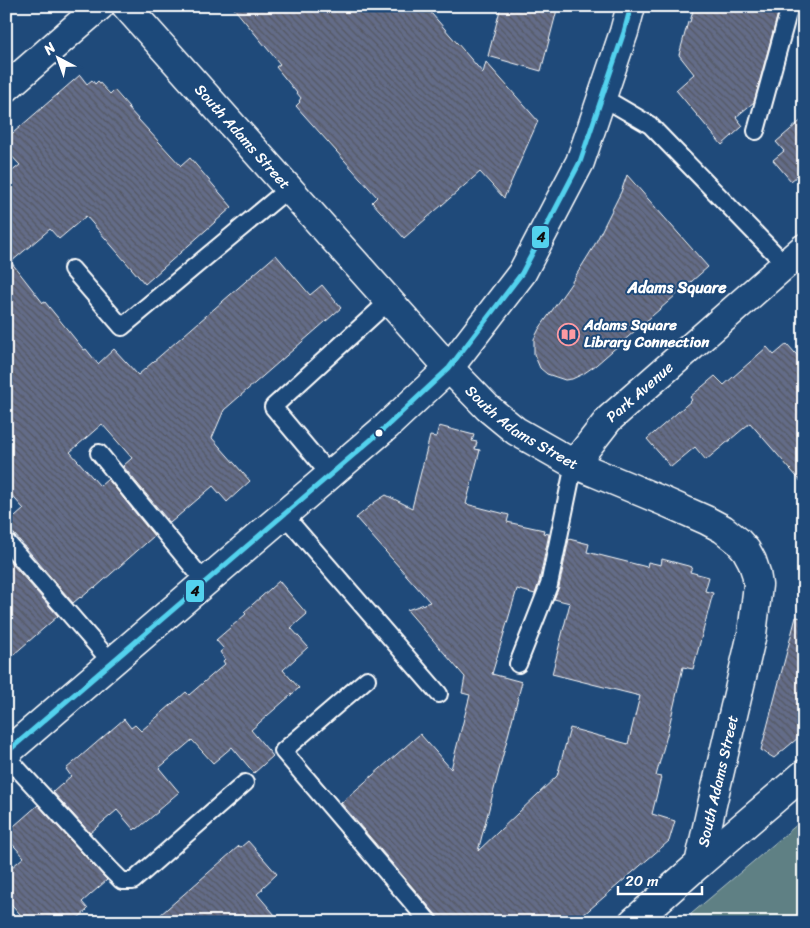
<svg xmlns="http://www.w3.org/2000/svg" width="810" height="928" font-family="Sriracha,sans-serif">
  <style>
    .park { fill: #5f8084; stroke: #afc0c2 }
    .building { fill: url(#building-back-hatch); stroke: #fff }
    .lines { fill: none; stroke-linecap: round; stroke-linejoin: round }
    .service-casing { stroke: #fff; stroke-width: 20 }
    .minor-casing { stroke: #fff; stroke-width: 31 }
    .tertiary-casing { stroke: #fff; stroke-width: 31 }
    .secondary-casing { stroke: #fff; stroke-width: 31 }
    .service { stroke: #1f4a7a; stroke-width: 16 }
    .minor { stroke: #1f4a7a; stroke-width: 28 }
    .tertiary { stroke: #1f4a7a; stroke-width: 28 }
    .secondary { stroke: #1f4a7a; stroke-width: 28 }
    .bus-1-casing { stroke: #1f4a7a; stroke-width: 9 }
    .bus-1 { stroke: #53d2ee; stroke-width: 5 }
    .bus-dot { fill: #fff; stroke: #1f4a7a; stroke-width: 2 }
    .labels { text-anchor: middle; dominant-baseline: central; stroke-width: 4; stroke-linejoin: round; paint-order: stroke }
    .street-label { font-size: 15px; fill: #fff; stroke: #1f4a7a }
    .poi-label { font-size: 15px; font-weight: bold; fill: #fff; stroke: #1f4a7a; text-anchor: start }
    .neighbourhood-label { font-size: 16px; font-weight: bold; fill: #fff; stroke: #1f4a7a }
    .line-badge { stroke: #1f4a7a; stroke-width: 2 }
    .pale-badge-label { font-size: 14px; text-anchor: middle; font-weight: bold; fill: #111 }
  </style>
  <defs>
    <pattern id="building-back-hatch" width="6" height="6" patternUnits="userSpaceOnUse" patternTransform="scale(1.25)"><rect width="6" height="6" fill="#646c88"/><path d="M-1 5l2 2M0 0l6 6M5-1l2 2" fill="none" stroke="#545761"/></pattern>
  </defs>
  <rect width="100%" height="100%" fill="#1f4a7a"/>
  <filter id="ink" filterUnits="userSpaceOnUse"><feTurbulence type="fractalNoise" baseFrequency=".02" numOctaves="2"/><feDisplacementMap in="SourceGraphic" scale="10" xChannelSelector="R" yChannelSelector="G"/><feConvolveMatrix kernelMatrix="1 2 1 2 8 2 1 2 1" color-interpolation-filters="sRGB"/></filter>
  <g filter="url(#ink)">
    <path class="park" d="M799,823l5,4v95h-113v-8z"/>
    <path class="building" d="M232,6h193l58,67 3,-11 52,59 -34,77 -24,-26 -76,66 -32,-36 5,-5 -81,-91 4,-4 -1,-1 2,-3 -25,-31 4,-3z
      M501,6h57l-17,65 -53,-15z
      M694,6h86l-26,96 -18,15 7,9 -21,19 -46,-55 18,-16 -15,-19 9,-33h2z
      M80,75l7,9 5,-4 3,4 3,-3 12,13 4,-4 15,17 -1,1 53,58 9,-8 42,49 -87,77 -59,-68 -27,23 -9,-10 -39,33 32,41 2,-1 39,48 2,-1 12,15 16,-15 24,26 138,-120 34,40 12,-10 19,23 -117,102 -12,28 38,43 -23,21 -14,-16 -43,37 -47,-57 9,-8 -30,-34 -32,28 30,34 8,-7 46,57 -59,52 -1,-1 -13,11 -1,-1 -7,6 -59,-69 -4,-2 -4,-1v-6l18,-16 -18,-20v-313l14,-11 -14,-15v-11z
      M804,118v56l-2,-2 -11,9 -18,-21 11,-9 -8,-9z
      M627,175l81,92 -112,98 -13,9 -11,5 -7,1 -18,-6 -7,-6 -6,-14v-15l5,-10 31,-44 23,-37 28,-56z
      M787,344l17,19v122l-54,-62 -44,37 -11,-13 -24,20 -24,-28 45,-39 -2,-3 25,-21 9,9 43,-38 7,8z
      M439,426l35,9 -2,6 5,1 -2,7 5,1 -14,54 43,11 -2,7 37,8 -1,3 6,1 -10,48 -4,12 -18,-5 -25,85 30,8 -44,169 79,-75 13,-48 58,16 12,-48 -88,-22 18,-71 -16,-4 5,-12 10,-48 20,5 -2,8 60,15 1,-5 13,3 1,-6 30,8 -2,5 19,5 -4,14 8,2 -20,76 -10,-2 -16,68 -11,41 5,1 -9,37 23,7 -6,20 -94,81h-135l-3,-6 -96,-113 79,-69 31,35 19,-74 -8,-2 3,-16 -58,-67 23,-8 -74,-84 19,-16 11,-7 26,13 18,-72 6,1z
      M6,557l52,59 -52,45z
      M279,581l28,33 -16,14 17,19 -25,23 16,18 -48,42 22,26 -19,17 -22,-26 -19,16 -21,-23 -33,28 20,24 -22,19 1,1 -21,17 -1,-1 -2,2 -17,-20 -27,23 -37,-41 18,-16 -5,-7 58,-50 7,9 4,-3 6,6 45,-39 3,3 36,-31 -2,-3 2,-2 -5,-7 4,-3 -8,-9 30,-26 -2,-2z
      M796,617l8,1v115l-30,25 -13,-8z
      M38,805l69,75 -25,22 6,7 -14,13h-47l-21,-24v-26l18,-15 -18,-20v-4z
      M248,841l29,33 -15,14 1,1 -6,5 24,28h-129l87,-76 2,1z"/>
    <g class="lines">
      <defs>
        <path id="service" d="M602,97l48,28 135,139
          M756,131l34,-125
          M72,269l50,58 167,-139
          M99,453l106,129
          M330,475l-57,-68 116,-106
          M284,515l155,179
          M6,541l106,122
          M518,664l31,-79 25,-121
          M367,679l-84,72 146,171
          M6,756l104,113 12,12h11l112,-98"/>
        <g id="minor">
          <path d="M6,88l94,-82"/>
          <path id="s1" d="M574,464l35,-45 195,-171"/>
          <path d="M699,864l105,-90"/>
        </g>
        <g id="tertiary">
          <path id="s2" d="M126,6l323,362 39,40 28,23 58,33 89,37 43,19 17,9 15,12 8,9 6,11 4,12 2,12 -6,49 -41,175 -12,55 -66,58"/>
        </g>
        <path id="secondary" d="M6,753l381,-327 62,-58 73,-95 58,-111 44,-130 7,-26"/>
      </defs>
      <use href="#service" class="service-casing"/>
      <use href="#minor" class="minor-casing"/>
      <use href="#tertiary" class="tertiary-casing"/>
      <use href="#secondary" class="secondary-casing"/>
      <use href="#service" class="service"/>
      <use href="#minor" class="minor"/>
      <use href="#tertiary" class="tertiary"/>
      <use href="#secondary" class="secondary"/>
      <defs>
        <path id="bus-1" d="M6,753l381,-327 62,-58 73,-95 58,-111 44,-130 7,-26"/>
      </defs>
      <use href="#bus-1" class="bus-1-casing"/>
      <use href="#bus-1" class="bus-1"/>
    </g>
  </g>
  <defs>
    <symbol id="library-ring" viewBox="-11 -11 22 22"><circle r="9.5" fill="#1f4a7a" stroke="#ff9aa2" stroke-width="1.5"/><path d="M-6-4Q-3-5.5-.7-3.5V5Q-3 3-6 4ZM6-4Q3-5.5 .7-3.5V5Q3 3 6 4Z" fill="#ff9aa2"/></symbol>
  </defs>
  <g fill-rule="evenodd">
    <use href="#library-ring" x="556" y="322" width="25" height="25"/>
  </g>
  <circle class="bus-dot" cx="379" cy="433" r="4.5"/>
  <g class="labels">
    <g class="street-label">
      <text stroke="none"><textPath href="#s2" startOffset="175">South Adams Street</textPath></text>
      <text stroke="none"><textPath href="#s1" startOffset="98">Park Avenue</textPath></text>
      <text stroke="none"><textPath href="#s2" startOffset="580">South Adams Street</textPath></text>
      <text transform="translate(718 781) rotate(-77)">South Adams Street</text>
    </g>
    <g class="poi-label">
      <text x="584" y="325">Adams Square<tspan x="584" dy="17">Library Connection</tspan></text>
    </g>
    <g class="neighbourhood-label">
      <text x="677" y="287">Adams Square</text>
    </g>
  </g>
  <g class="line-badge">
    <rect x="531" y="225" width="19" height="24" rx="5" fill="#53d2ee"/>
    <rect x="185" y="579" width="20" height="24" rx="5" fill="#53d2ee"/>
  </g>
  <g class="pale-badge-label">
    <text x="541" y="242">4</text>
    <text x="195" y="596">4</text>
  </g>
  <rect width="810" height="928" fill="none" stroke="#1f4a7a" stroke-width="25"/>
  <rect x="12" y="12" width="785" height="903" fill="none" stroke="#fff" stroke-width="2" filter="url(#ink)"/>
  <g transform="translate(58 58) rotate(319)" stroke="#1f4a7a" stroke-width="4" paint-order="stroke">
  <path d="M0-4L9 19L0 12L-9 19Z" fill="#ffffff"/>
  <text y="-8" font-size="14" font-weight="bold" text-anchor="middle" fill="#ffffff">N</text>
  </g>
  <path d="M618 886v8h84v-8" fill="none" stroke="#ffffff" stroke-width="2.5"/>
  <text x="625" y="886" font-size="15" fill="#ffffff" stroke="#1f4a7a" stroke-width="4" paint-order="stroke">20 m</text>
</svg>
